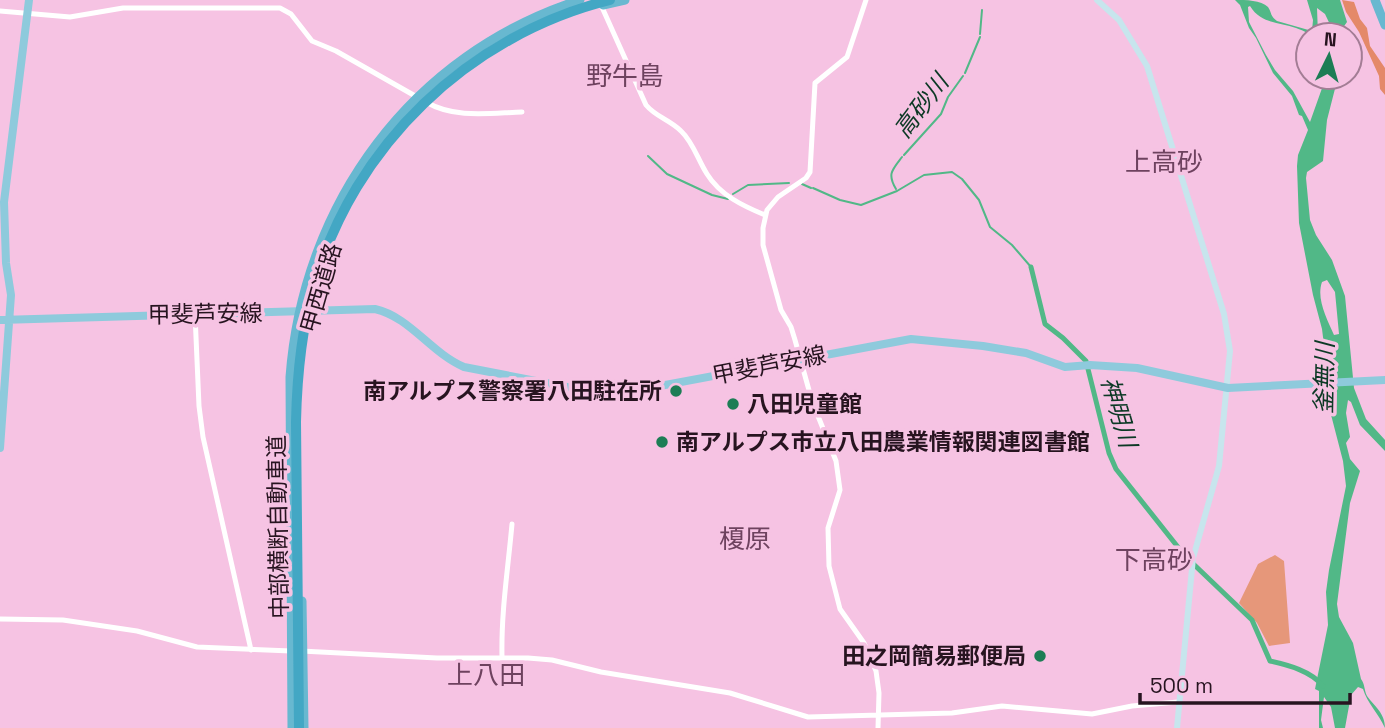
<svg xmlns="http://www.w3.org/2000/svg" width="1385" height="728" font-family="'Space Grotesk','Noto Sans JP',sans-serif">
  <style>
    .green { fill: #e6977a }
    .forest { fill: #e48969 }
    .water { fill: #51b887; fill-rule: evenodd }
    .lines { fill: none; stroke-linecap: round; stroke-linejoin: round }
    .stream { stroke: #51b887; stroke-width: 2 }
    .river { stroke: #51b887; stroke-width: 5 }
    .tertiary { stroke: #fff; stroke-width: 5 }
    .secondary { stroke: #c7e5ed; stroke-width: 6 }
    .primary { stroke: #8ecadc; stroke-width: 8 }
    .trunk { stroke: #68b8d0; stroke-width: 9 }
    .motorway { stroke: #43a7c4; stroke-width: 10 }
    .poi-dot { fill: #1c7d55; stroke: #f6c3e3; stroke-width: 2.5 }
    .labels { text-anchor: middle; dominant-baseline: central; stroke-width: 7; stroke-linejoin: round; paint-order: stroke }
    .street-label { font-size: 23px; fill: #271420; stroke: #f6c3e3 }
    .poi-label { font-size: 23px; font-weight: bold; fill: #271420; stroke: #f6c3e3; text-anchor: end }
    .water-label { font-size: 24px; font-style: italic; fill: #0c3925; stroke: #f6c3e3 }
    .quarter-label { font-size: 26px; fill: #6e425f; stroke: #f6c3e3 }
  </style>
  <rect width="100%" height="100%" fill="#f6c3e3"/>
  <path class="green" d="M1275,555l9,6 6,82 -21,3 -12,-23 -18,-20 19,-39z"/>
  <path class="forest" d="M1342,0l12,2 6,17 7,9 3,18 15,22v27l-5,-6 -1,-13 -20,-44 -13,-20z"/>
  <path class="water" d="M1235,0c11,0 26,0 33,7 4,6 2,9 9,14l35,10 1,-11 -6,-20h33l7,22 -5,7 1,6h-8l-10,-21 -8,-6 1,27c-9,0 -13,-4 -22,-7 -17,-6 -35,-4 -46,-22l-2,1 1,15 17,33 9,15 18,21 17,31 16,-45h12l-11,43 -4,41 -16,11 -1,6 4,42 6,15 16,25 13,36 9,92 12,31 19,21v11l-25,-26 -9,-23 -3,-2 -2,13 4,24 -4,6 4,16 10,12 -10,32 -13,101 2,13 14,26 8,36c4,5 3,11 6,17 8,11 18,17 18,32 -6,-14 -18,-25 -22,-39l-5,-2 -7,8 -6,33h-10l-4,-21 -7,-10 -3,23 2,8h-4v-37l-4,-2 13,-64 -2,-33 3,-22 17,-84 -3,-25 -14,-54 1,-14 -8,-64 -9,-34 -14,-72 -2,-57 1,-11 10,-25 -6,-14 -3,-1 -7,-19 -19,-23 -17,-35 -7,-10 -9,-23zM1327,280l8,12 4,42 -5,1c-7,-16 -18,-36 -12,-53z"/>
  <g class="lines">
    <path class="stream" d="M980,34l2,-24
      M965,73l15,-36
      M904,155l37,-41 7,-17 15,-21
      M648,156l19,18 45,21 16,4
      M802,184l9,4
      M813,188l27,12 21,5 36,-14 27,-16 28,-3 10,7 17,21 11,27 22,18 19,22
      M896,189c-9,-15 -4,-19 6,-32
      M733,194l15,-9 41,-2"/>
    <path class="river" d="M1031,267l14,57 18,14 23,23 23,92 7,16 69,87 67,64 18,41c18,4 41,10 53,25"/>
    <path class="tertiary" d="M866,0l-19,57 -32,26 -5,89 -4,6 -28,19 -11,13 -4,18v17l18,65 10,17 4,13 17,61 24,60 4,29 -12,38 1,38 11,43 24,34 12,28 3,22 -1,35
      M601,5l45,100c10,12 24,15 35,26 12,11 17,29 26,43 13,21 36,32 58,41
      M0,11l70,6 53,-9h157l11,6 21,27 24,10 81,46
      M426,102c29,17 64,11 96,10
      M195,314l4,92 4,31 48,213
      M0,619l63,1 74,11 60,16 94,4
      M301,651l136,7h91l24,2 49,12 129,21 78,24 144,-4 50,-7 90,8 40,-8 46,-4
      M502,657c-1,-45 6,-88 10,-133"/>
    <path class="secondary" d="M1097,0l22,20 28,46 77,248 6,37 -11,115 -26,92 -16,170"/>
    <path class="primary" d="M0,320l375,-11c35,8 56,44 89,58l134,26 35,-2 278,-52 72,7 43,7 39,14 25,-2 47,3 91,20 157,-8
      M0,448l11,-153 -5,-32 -2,-61 25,-202"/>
    <path class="trunk" d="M1375,0l10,25
      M603,5l22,-5
      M302,601l2,127
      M292,728l-2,-351c13,-174 122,-323 290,-377"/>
    <path class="motorway" d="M299,728l-3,-306c1,-46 5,-91 18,-136 39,-140 155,-251 296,-286"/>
  </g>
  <g class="poi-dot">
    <circle cx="676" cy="391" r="7"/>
    <circle cx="733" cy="404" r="7"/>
    <circle cx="662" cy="442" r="7"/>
    <circle cx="1040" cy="656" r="7"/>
  </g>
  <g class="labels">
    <g class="street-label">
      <text transform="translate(321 288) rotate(-74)">甲西道路</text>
      <text transform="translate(205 314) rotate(-1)">甲斐芦安線</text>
      <text transform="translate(769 365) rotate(-11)">甲斐芦安線</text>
      <text transform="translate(278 527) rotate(-91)">中部横断自動車道</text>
    </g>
    <g class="poi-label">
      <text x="662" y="391">南アルプス警察署八田駐在所</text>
      <text x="747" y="404" text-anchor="start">八田児童館</text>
      <text x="676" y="442" text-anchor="start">南アルプス市立八田農業情報関連図書館</text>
      <text x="1026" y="656">田之岡簡易郵便局</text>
    </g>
    <g class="water-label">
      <text transform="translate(921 106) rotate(-53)">高砂川</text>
      <text transform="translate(1324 378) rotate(-89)">釜無川</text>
      <text transform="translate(1119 412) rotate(74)">神明川</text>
    </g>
    <g class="quarter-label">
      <text x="625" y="76">野牛島</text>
      <text x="1164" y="162">上高砂</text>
      <text x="745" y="539">榎原</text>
      <text x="1154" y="560">下高砂</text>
      <text x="486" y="675">上八田</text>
    </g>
  </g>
  <g transform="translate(1329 56) rotate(5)"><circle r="33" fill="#f6c3e3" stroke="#a37d95" stroke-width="2"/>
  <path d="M0-5L12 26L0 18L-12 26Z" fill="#1c7d55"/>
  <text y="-10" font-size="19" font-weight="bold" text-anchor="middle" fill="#271420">N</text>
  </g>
  <path d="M1140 693v10h210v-10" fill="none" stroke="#271420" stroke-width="3.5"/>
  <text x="1150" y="693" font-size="21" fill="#271420" stroke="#f6c3e3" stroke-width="5" paint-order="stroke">500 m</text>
</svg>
